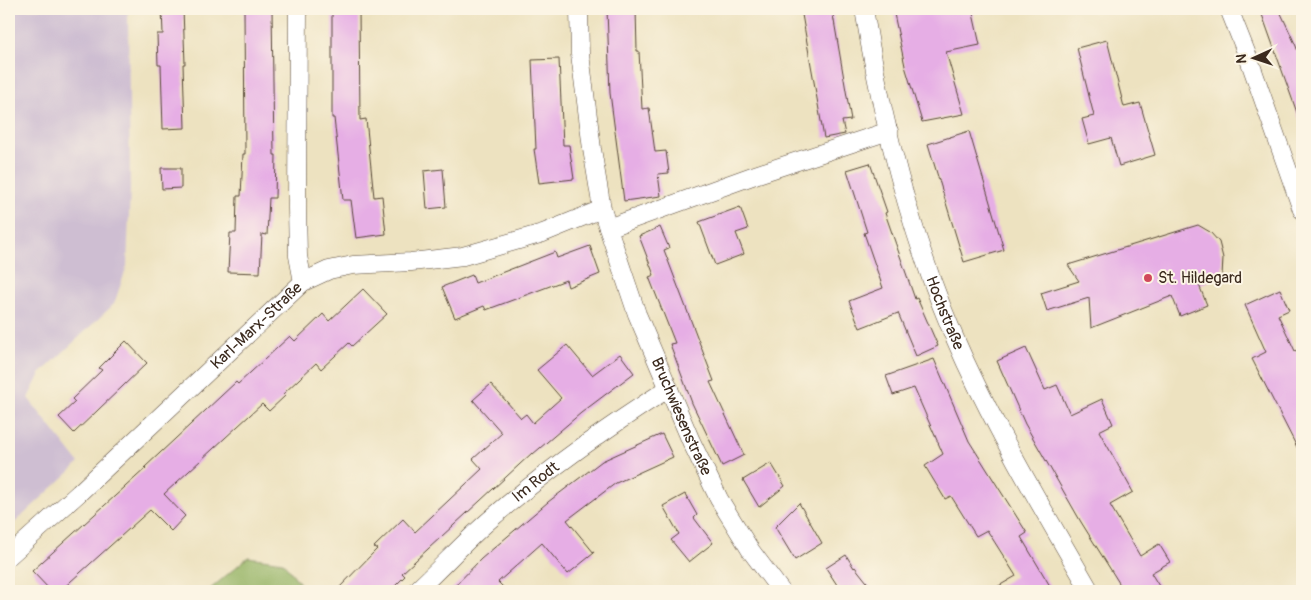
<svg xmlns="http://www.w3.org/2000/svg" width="1311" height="600" font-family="Pangolin,sans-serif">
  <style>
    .industrial { fill: #cebed2 }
    .forest { fill: #99b669; stroke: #6a7044 }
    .building { fill: #e6aee5 }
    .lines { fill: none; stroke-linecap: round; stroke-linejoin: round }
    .minor-casing { stroke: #564636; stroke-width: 19 }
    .minor { stroke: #fff; stroke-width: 18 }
    .poi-dot { fill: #d1495b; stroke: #fcf5e5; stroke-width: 2 }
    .labels { text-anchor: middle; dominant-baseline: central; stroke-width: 4; stroke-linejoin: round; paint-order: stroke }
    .poi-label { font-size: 16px; fill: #3b2a1e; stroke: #fcf5e5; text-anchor: start }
    .street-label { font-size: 16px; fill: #3b2a1e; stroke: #fcf5e5 }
  </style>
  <rect width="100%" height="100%" fill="#fcf5e5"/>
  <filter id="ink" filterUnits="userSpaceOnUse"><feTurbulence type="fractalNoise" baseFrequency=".02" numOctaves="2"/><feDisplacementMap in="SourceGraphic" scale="10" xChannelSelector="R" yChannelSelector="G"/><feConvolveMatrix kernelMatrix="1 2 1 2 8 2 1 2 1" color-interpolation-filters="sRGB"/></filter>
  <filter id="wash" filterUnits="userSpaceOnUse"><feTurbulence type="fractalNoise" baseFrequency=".0096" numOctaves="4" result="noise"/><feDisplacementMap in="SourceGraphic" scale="20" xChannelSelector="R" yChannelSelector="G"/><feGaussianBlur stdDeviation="1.12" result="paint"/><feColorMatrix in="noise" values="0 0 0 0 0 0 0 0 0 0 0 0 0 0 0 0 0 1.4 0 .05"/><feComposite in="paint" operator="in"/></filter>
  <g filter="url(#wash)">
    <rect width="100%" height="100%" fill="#ede2c0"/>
    <path class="industrial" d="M9,9h119l2,180 -3,77 -13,38 -74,70 -12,24 51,65 -70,65z"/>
    <path class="forest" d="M248,557l35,5 23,29h-98z"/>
    <g id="blocks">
      <path class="building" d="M162,9h21l2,55h-2l2,64 -22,1 -2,-64h-3l-1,-31h6z
        M244,9h28l2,146h2l-1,43h-6l-2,37 -5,-1 -2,39 -32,-1 2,-39h6l1,-37h4l2,-42h2z
        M332,9h27l1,111 6,-1 8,78 8,-1 4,38 -30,4 -5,-38h-8l-9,-82h-2z
        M607,9h29l1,42h2l3,58 7,-1 6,44 11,-1 3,22 -11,1 3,22 -37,5 -14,-108z
        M801,9h31l19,111 -9,1 3,13 -21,4z
        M893,9h79l8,36 -34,7 18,62 -42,8 -17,-56z
        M1260,9h19l17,37 6,18v57h-2z
        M1107,40l17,67 16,-4 15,52 -36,11 -8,-28 -22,6 -7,-25 12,-3 -17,-68z
        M559,59l4,86h6l5,34 -35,4 -5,-34h2l-4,-89z
        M969,131l35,119 -40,12 -36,-118z
        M870,163l17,49 -2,1 30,86 2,-1 21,48 -22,10 -18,-43 -38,15 -11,-27 34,-13 -19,-55 3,-1 -20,-62z
        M161,168h20v20l-19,1z
        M443,169l3,38 -19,2 -3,-38z
        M740,207l8,22 -12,4 8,21 -29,11 -16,-43z
        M1198,225l12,7 9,10 4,16 -1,18 -23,9 8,20 -27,11 -8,-20 -81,32 -2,-30 -42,13 -6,-18 38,-12 -11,-16z
        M660,227l9,21 -5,2 50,131 -4,1 34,73 -22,11 -30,-63 -22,-59 5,-1 -26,-66 5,-2 -15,-39z
        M590,246l10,28 -32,13 -2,-7 -80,30 -2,-4 -29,12 -13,-31 30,-12 3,8 80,-31 2,6z
        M363,289l24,25 -35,32 -3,-3 -28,26 -5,-6 -33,31 2,2 -16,15 -7,-7 -98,90 21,22 -14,15 -21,-21 -90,81h-9l-19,-20 114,-103 -1,-1 91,-85 2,2 52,-48 5,5 28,-27 6,7z
        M1280,289l9,21 -11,5 17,36 7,-4v110l-50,-98 14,-7 -21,-47z
        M126,341l21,22 -73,70 -15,-16 16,-15 -3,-3 30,-29 -3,-2z
        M567,345l25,30 28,-21 14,19 -53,40 -48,41 -1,-1 -130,120 3,3 -15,15h-54l41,-42 -3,-2 29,-28 12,13 67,-63 -9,-10 29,-26 -29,-33 18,-16 30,34 5,-4 7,9 28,-25 -24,-28z
        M1026,348l19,42 12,-5 13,29 32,-15 11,25 -14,7 34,61 -23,13 30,51 19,-12 11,18 -19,11 11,18h-38l-43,-69 -56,-98 -28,-63z
        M934,359l35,82 58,92 -6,4 32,54h-63l26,-15 -29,-46 -11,6 -25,-40 -6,3 -20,-33 18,-12 -29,-66 -21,7 -7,-19z
        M662,434l11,23 -57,26 -49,37 27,33 -26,21 -26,-31 -44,39 9,9h-57l31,-32 67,-57 54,-41z
        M771,463l14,23 -26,21 -16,-27z
        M685,494l12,21 -3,3 19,25 -24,19 -18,-22 8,-6 -16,-28z
        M799,503l23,40 -27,17 -20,-33z
        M846,555l8,13 1,-1 19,24h-33l-15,-23z"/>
    </g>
  </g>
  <g filter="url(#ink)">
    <use href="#blocks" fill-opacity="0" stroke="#564636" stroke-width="1"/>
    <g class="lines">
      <defs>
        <g id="minor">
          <path d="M298,9l-1,199 1,48 5,26"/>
          <path id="s1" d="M579,9l1,45 12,95 10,60 6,19 29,86 54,127 28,58 32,52 30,40"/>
          <path id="s2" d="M864,9c19,118 51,244 101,352 37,80 82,155 125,230"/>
          <path d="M1229,9l21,53 52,148"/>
          <path d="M608,228l147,-53 134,-44"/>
          <path id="s3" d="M9,556l70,-63 224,-211 26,-12 24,-5 58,-3 52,-6 80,-23 59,-24"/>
          <path id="s4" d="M416,591c26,-24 50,-51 77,-74 55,-48 115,-90 176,-129"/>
        </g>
      </defs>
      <use href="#minor" class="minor-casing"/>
      <use href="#minor" class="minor"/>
    </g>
  </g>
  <circle class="poi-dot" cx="1148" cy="278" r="5"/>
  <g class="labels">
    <g class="poi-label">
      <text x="1158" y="278">St. Hildegard</text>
    </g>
    <g class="street-label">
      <text stroke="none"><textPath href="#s2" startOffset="315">Hochstraße</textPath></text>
      <text stroke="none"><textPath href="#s3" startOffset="338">Karl-Marx-Straße</textPath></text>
      <text stroke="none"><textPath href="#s1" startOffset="424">Bruchwiesenstraße</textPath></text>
      <text stroke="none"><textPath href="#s4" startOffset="162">Im Rodt</textPath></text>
    </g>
  </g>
  <rect width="1311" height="600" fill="none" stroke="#fcf5e5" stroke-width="30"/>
  <g transform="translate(1254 58) rotate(267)" stroke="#fcf5e5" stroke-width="4" paint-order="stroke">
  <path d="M0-4L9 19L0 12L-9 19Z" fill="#3b2a1e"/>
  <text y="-8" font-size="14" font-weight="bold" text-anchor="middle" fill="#3b2a1e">N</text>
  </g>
</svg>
